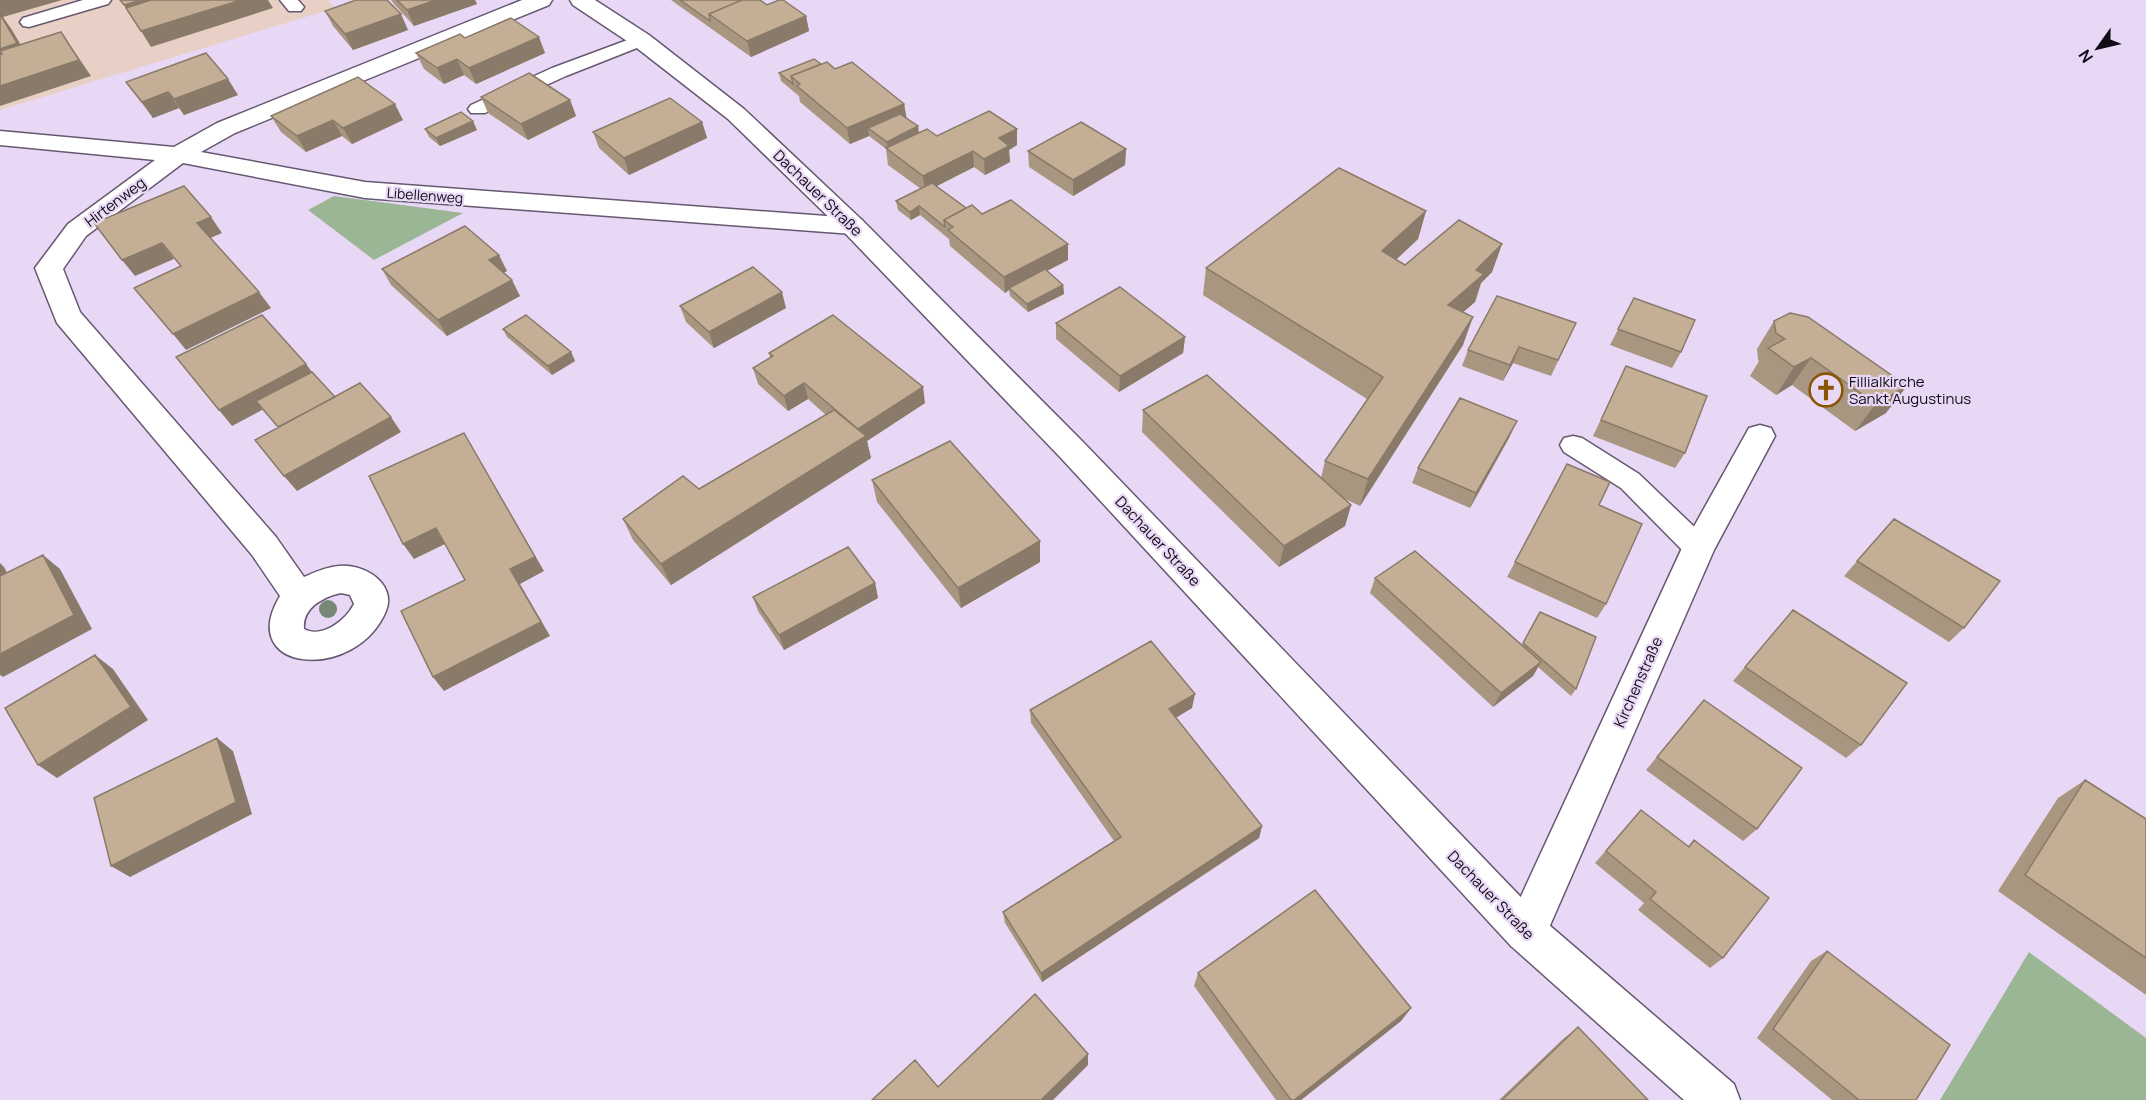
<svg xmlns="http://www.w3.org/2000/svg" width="2146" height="1100" font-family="Manrope,sans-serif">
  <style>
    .commercial { fill: #e8d0c7 }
    .green { fill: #9bb695 }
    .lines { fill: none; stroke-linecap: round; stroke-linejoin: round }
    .service-casing { stroke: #665870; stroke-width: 3 }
    .minor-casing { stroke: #665870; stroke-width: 3 }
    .tertiary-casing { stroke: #665870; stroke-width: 3 }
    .service { fill: #fff; fill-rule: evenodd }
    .minor { fill: #fff; fill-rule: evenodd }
    .tertiary { fill: #fff; fill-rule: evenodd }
    .tree { fill: #768775 }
    .wall { fill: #a99681 }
    .shaded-wall { fill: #897a69 }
    .building { fill: #c4af96; stroke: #897a69; stroke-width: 1.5 }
    .labels { text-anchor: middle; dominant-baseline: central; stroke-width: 4.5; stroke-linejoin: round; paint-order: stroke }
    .far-street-label { font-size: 14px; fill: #100b14; stroke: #e8d8f5 }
    .street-label { font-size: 15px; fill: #100b14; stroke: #e8d8f5 }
    .poi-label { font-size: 15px; fill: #100b14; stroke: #e8d8f5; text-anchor: start }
  </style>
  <rect width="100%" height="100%" fill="#e8d8f5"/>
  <path class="commercial" d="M0,0h328l7,8 -335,102z"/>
  <path class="green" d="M334,196l129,17 -89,47 -66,-50z
    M2029,952l117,86v62h-206z"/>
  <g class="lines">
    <defs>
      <path id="service" d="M83,0h28l-3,4 -79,23 -6,-1 -3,-4 3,-4z
        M280,0h18l6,7 -3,4h-12z
        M641,35l6,1 3,4 -3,4 -81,32 -81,37h-14l-3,-4 3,-4 81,-37z
        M1573,436l9,2 57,36 69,66 3,8 -3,8 -10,3 -10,-3 -67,-68 -57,-36 -4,-7 4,-7z"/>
      <path id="minor" d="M522,0h30l-3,5 -314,128 -34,19 164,30 488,36 9,2 4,6 -4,6 -9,2 -488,-36 -182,-35 -97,73 -23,33 17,43 196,225 28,40c11,-5 23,-10 35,-11 24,-3 58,17 47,45 -30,72 -152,62 -106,-15l-28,-41 -195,-232 -22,-55 33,-44 87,-64 -155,-15v-14l174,16 43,-24zM341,593l9,2 4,9c-8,16 -32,35 -50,25 -2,-21 19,-32 37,-36z
        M1760,425l11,3 4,8 -61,114 -173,396 -15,6 -15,-6 -6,-14 6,-14 171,-370 67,-120z"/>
      <path id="tertiary" d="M570,0h25l54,35 95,74 118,111 221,222 458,476 193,166 6,16h-56l-173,-154 -450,-488 -217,-226 -116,-113 -95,-74 -60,-40z"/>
    </defs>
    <use href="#service" class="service-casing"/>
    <use href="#minor" class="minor-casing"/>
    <use href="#tertiary" class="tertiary-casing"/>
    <use href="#service" class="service"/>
    <use href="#minor" class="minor"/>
    <use href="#tertiary" class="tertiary"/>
  </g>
  <circle class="tree" cx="328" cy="609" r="9"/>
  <path class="wall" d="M391,0h84l2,4 -63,22 -20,-22z
    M671,0h89l7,5 39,11 3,15 -58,26z
    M325,11l83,19 -55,20 -20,-24z
    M465,38l80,15 -69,31 -12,-9 -20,9 -20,-15 -8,-16z
    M821,64l14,5 69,35 2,14 12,8 1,7 18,3 80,9 -8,5 1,12 -25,13 -11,-8 -37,19 29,22 16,6 86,46 -21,11 16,14 1,9 -36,18 -18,-16 -1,-6 -4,3 -55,-47 -1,-7 -29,-24 -9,5 -13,-10 -2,-9 25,-12 -33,-24 -2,-16 -17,-13 -19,8 -50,-42 -1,-6 -18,-15 -2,-8z
    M126,82l112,13 -54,20 -5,-7 -26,10z
    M481,97l89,3 6,16 -48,24 -40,-27z
    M271,116l132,4 -51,24 -10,-8 -36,16 -25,-20z
    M702,122l5,16 -78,37 -30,-27 -6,-16z
    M425,129l52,1 -37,16 -11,-9z
    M1126,149l-1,16 -52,31 -44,-29 -1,-16z
    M1426,211l-8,28 -22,21 9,5 97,-21 -10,28 -11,11 -6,19 -12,10v33l-103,161 -15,-7 6,6 -6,21 -66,41 -137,-135 1,-22 178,68 4,-17 42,-62 -164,-104 3,-27z
    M382,269l125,2 -3,1 16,24 -73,40 -56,-51z
    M1634,298l47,54 -9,16 -62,-23z
    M680,306l106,2 -72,40 -28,-26z
    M1790,313l96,100 -31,18 -63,-46 -16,10 -26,-19 9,-15 -1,-1 -1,-11 17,-28z
    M1056,323l129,14 -2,16 -64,39 -63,-53z
    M1576,323l-25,53 -38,-13 -10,18 -41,-15 6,-16z
    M503,329l68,23 4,9 -23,14 -45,-38z
    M769,353l156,50 -58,38 4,17 -200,127 -38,-45 -10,-21 76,-30 127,-74 -18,-16 -20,12 -30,-27 -5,-16 17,-10z
    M1626,366l59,87 -10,15 -82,-32z
    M1510,436l-40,72 -58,-25 6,-15z
    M1567,464l32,41 7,99 -9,14 -90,-41z
    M872,480l168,61v21l-79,46 -84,-106z
    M1894,519l70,109 -15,14 -105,-66z
    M1375,578l147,67 18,-33 36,77 -5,7 -33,-29 -5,9 -40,31 -123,-114z
    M875,583l3,15 -94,52 -26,-39 -5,-14z
    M1793,610l68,135 -15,13 -113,-77z
    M1704,700l53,129 -14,12 -97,-71z
    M1192,708l-17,10 87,108 -3,12 -217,144 -37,-59 -2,-11 111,-71 -83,-118 -1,-13z
    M2085,780l61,39v176l-148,-104 60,-93z
    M1641,810l47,36 6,-6 29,118 -13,10 -72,-58 6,-7 -49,-40z
    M1827,951l89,149h-84l-75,-62 54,-77z
    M1198,973l213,35 -10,13 -100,79h-25l-82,-114z
    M1578,1027l70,73h-149l64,-61z"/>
  <path class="shaded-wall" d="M0,0h62l-59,17 9,13 17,29 -29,10z
    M141,0h61l-68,21 -10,-16z
    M241,0h27l5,8 -122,39 -10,-16z
    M436,0h39l2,4 -63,22 -7,-16z
    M401,14l7,16 -55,20 -8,-16z
    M806,16l3,15 -58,26 -4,-16z
    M61,32l30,44 -91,30v-20z
    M539,37l6,16 -69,31 -7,-16z
    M457,59l7,16 -20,9 -7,-16z
    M228,79l10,16 -54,20 -10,-16z
    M168,92l11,16 -26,10 -11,-16z
    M570,100l6,16 -48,24 -7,-16z
    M395,104l8,16 -51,24 -9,-16z
    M904,104l3,16 -39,8 1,8 -19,8 -3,-16z
    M333,120l9,16 -36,16 -9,-16z
    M473,121l4,9 -37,16 -4,-8z
    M702,122l5,16 -78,37 -5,-17z
    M918,126l1,9 -31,16 -1,-9z
    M1017,129v16l-8,5 1,12 -25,13 -1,-16 15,-21z
    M1126,149l-1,16 -52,31v-16z
    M973,151l1,16 -49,25 -2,-16z
    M919,206l1,9 -9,5 -1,-8z
    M1426,211l-8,28 -43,40 7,-28z
    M211,217l11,16 -14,6 -11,-16z
    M162,243l12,16 -39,17 -13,-16z
    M1068,244v16l-57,29 -2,-1v2l-4,3 -1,-16z
    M1502,244l-10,28 -11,11 -6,19 -36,31 9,-28 28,-35z
    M499,255l8,16 -10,5 -8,-16z
    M512,280l8,16 -73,40 -9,-16z
    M1063,285l1,9 -36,18 -1,-8z
    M259,292l12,16 -85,42 -13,-16z
    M782,292l4,16 -72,40 -5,-16z
    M1473,317l-10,28 -103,161 8,-27z
    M1185,337l-2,16 -64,39 1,-16z
    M1519,347l-6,16 -10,18 7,-16z
    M571,352l4,9 -23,14 -4,-9z
    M1811,358l-19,27 -16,10 18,-28z
    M306,364l12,16 -86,46 -13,-16z
    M804,383l4,16 -20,12 -4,-15z
    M1907,386l-21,27 -31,18 21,-27z
    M923,387l2,16 -58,38 4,17 -200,127 -10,-21 196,-135z
    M391,417l10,15 -104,59 -13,-15z
    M1517,421l-7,15 -40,72 6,-15z
    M473,449l71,122 -24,13 30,52 -106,55 -11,-14 77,-108z
    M1351,505l-6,21 -66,41 5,-21z
    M436,528l11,15 -33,16 -11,-15z
    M1040,541v21l-79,46 -3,-20z
    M43,555l17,14 32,60 -89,48 -3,-2v-21z
    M0,563l4,4 13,24 -17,9z
    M875,583l3,15 -94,52 -5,-15z
    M95,655l18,14 35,51 -91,58 -19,-13z
    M1541,662l-8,14 -40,31 8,-14z
    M1195,694l-3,14 -25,15 2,-14z
    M217,738l16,13 19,63 -122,63 -19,-11z
    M1262,826l-3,12 -217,144 -1,-9z
    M1411,1008l-10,13 -100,79h-7z
    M1088,1054v11l-35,35h-12z"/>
  <path class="building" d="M120,0h21l-17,5z
    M151,0h90l-100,31 -15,-23z
    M356,0h31l14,14 -56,20 -20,-23z
    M397,0h39l-29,10z
    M680,0h62l-33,14 1,7z
    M742,0h18l7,5 12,-5h4l23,16 -59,25 -38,-27z
    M0,14l17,29 -17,6z
    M511,18l28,19 -70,31 -12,-9 -20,9 -21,-15 44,-19 5,4z
    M61,32l18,28 -79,26v-32h2l-2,-3z
    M206,53l22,26 -54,20 -6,-7 -26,10 -16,-20z
    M814,59l7,5 -30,12 2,8 -14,-11z
    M827,62l8,7 17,-7 52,42 -57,24 -50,-42 3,-2 -9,-8z
    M529,73l41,27 -49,24 -40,-27z
    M358,77l37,27 -52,24 -10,-8 -36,16 -26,-20z
    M670,98l32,24 -78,36 -31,-26z
    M989,111l28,18 -18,9 10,8 -25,13 -11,-8 -50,25 -37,-28 41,-19 10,7z
    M461,112l12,9 -37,17 -11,-9z
    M900,114l18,12 -31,16 -19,-14z
    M1081,122l45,27 -53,31 -45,-29z
    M1339,168l87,43 -44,40 23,14 54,-45 43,24 -26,26 8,4 -36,31 25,12 -105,162 -43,-18 58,-84 -177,-109z
    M932,183l34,25 -22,12 1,7 -26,-21 -9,6 -14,-11z
    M184,186l27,31 -14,6 62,69 -86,42 -39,-46 47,-22 -19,-23 -40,17 -28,-37z
    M1011,200l57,44 -64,33 -56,-47 5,-3 -9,-7 28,-15 10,9z
    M465,226l34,29 -10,5 23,20 -74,40 -56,-51z
    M753,267l29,25 -73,40 -29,-26z
    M1045,269l18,16 -36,19 -18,-16z
    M1120,287l65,50 -65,39 -64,-53z
    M1497,296l79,27 -18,37 -39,-13 -9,18 -42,-15z
    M1634,298l61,22 -14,32 -63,-23z
    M1790,313l18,4 99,69 -31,18 -65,-46 -17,9 -26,-19 17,-9 -9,-6 -2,-12z
    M262,315l44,49 -87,46 -43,-53z
    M526,315l45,37 -23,14 -45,-37z
    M833,315l90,72 -65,42 -54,-46 -20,13 -31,-28 20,-12 -4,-3z
    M1626,366l81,30 -22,57 -84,-33z
    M312,372l23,25 -57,30 -22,-26z
    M1207,375l144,130 -67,41 -141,-136z
    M360,383l31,34 -107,59 -29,-36z
    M1460,398l57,23 -41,72 -58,-25z
    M834,410l32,26 -205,128 -38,-45 60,-43 16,13z
    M464,433l71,124 -25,12 31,53 -108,55 -32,-66 64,-31 -29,-52 -33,16 -34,-68z
    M950,441l90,100 -82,47 -86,-108z
    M1567,464l43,18 -11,23 43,19 -36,80 -91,-42z
    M1894,519l106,62 -36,47 -107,-67z
    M848,547l27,36 -96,52 -26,-38z
    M1415,551l126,111 -40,31 -126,-115z
    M43,555l31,60 -74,39v-78z
    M1793,610l114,73 -46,62 -116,-78z
    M1540,612l56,25 -20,52 -53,-46z
    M1151,641l44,53 -26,15 93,117 -221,147 -38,-61 118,-75 -91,-127z
    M95,655l36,52 -93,58 -33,-57z
    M1704,700l98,68 -45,61 -100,-72z
    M217,738l19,64 -125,64 -17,-68z
    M2085,780l61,39v139l-121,-83z
    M1641,810l48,37 5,-7 75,58 -46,60 -73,-59 6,-7 -50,-41z
    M1315,890l96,118 -117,92h-3l-93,-127z
    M1827,951l123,94 -34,55h-57l-86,-71z
    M1035,994l53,60 -47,46h-169l43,-40 23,27z
    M1578,1027l70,73h-146z"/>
  <defs>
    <symbol id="church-ring" viewBox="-11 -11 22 22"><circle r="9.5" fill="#e8d8f5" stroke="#8a5403" stroke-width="1.5"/><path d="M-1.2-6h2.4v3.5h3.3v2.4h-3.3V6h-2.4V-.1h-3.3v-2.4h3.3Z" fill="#8a5403"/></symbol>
  </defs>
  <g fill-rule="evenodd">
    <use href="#church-ring" x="1807" y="371" width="38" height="38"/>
  </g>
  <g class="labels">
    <g class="far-street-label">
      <text transform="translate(425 195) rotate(4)">Libellenweg</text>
    </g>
    <g class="street-label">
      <text transform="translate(818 193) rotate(44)">Dachauer Straße</text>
      <text transform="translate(115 202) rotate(-37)">Hirtenweg</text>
      <text transform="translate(1158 541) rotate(47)">Dachauer Straße</text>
      <text transform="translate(1638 682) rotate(-66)">Kirchenstraße</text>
      <text transform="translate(1491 895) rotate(46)">Dachauer Straße</text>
    </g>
    <g class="poi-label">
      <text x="1849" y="381">Fillialkirche<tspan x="1849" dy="17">Sankt Augustinus</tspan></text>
    </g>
  </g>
  <g transform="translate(2098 48) rotate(236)" stroke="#e8d8f5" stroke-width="4.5" paint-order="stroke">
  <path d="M0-4.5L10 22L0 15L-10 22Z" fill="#100b14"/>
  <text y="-9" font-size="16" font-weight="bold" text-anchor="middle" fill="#100b14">N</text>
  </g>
</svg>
